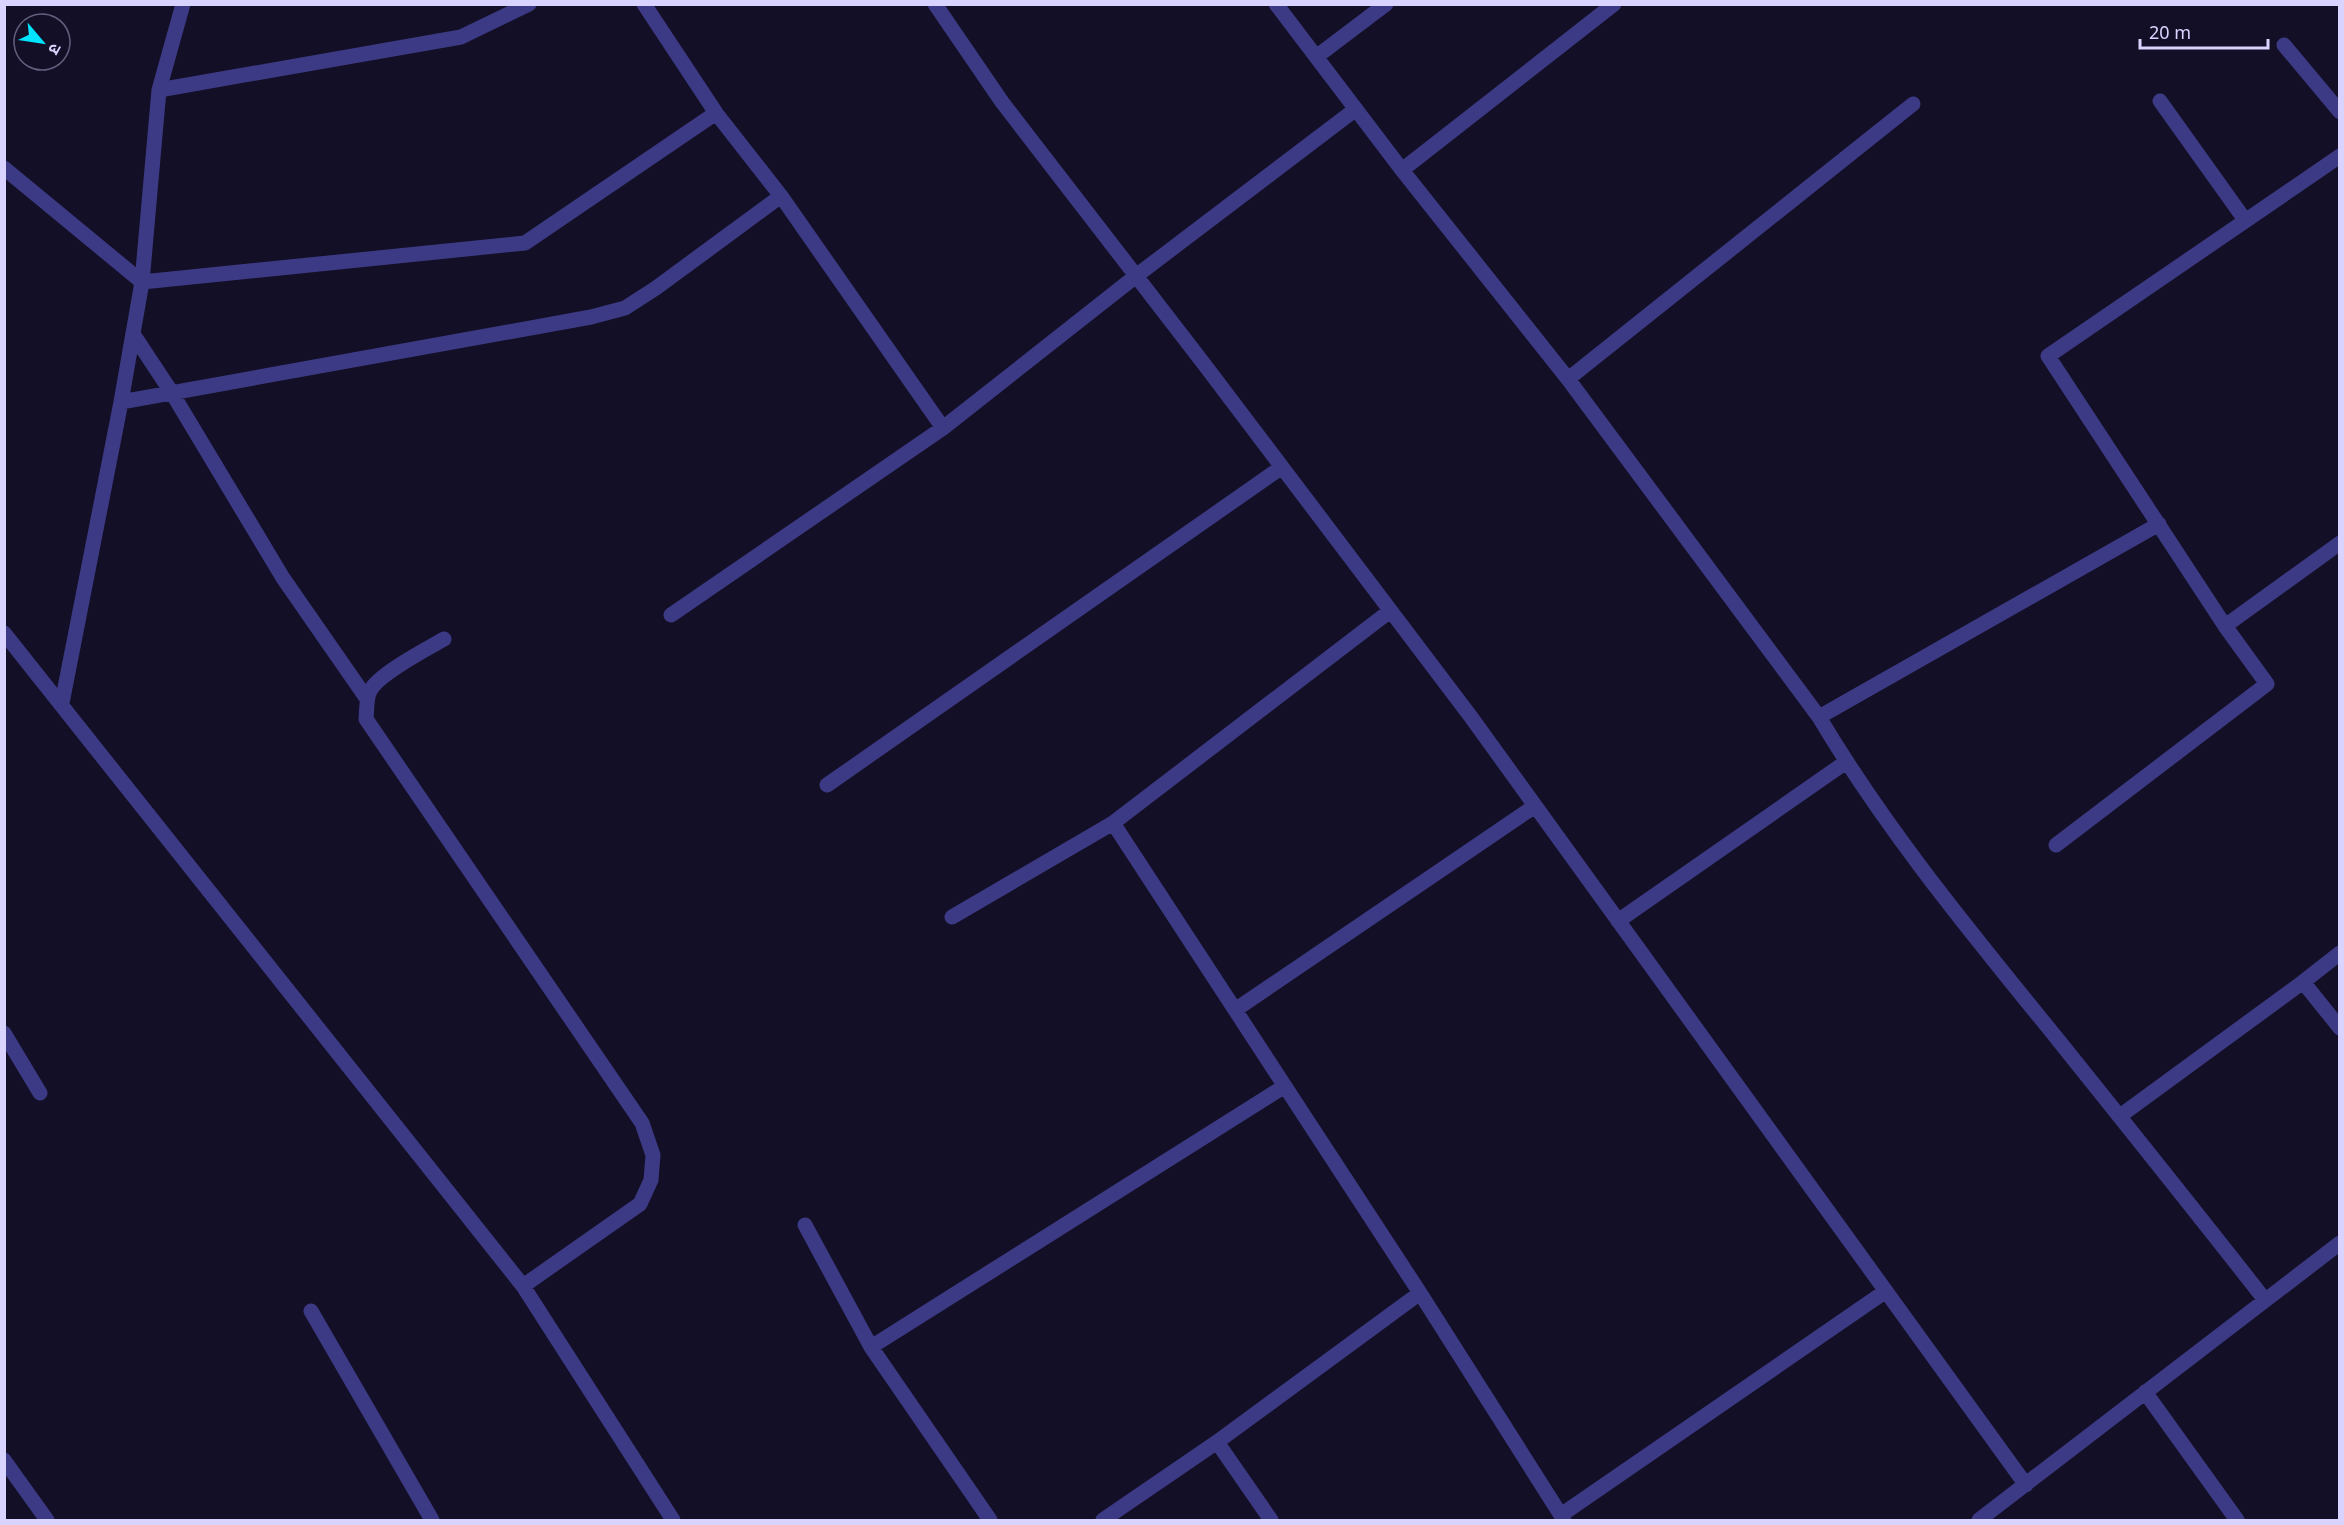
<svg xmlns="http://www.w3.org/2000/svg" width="2344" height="1525" font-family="'Noto Sans','Noto Sans Devanagari',sans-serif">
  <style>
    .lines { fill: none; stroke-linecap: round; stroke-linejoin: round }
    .minor { stroke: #3d3a85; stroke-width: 15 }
  </style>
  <rect width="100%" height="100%" fill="#130f26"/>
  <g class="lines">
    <path class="minor" d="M644,4l72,109 65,83 162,232
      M935,4l67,98 202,262 267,353 555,768
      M1276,4l126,166 166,209 251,338c69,116 155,219 240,324 69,86 138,172 206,259
      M2284,45l56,67
      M1316,57l70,-53
      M159,90l302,-53 68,-33
      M2160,101l85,119
      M4,168l138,114 383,-39 191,-130
      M1402,170l212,-166
      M133,334l39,59 111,185 84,121
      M1568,379l345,-275
      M121,402l470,-85 34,-9 31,-20 125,-92
      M671,615l272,-187 193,-152 220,-167
      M2225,626l115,-83
      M4,633l519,653 150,234
      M444,639c-17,10 -66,35 -74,52 -4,8 -3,18 -4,28l276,404 11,32 -2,25 -11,24 -117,82
      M62,703l59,-301 21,-120 17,-192 24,-86
      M1819,717l340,-193
      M827,785l455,-318
      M1113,823l307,470 144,227
      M2056,845l211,-161 -42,-58 -177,-270 292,-200
      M952,917l161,-94 277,-212
      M1618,921l228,-159
      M2303,982l37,-29
      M1235,1010l300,-204
      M4,1033l36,60
      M2120,1116l183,-134 37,46
      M805,1225l66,122 119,173
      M311,1311l121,209
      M871,1347l414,-261
      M2145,1392l92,128
      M1217,1442l54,78
      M4,1460l43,60
      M1561,1515l325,-224
      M1103,1520l114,-78 203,-149
      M1979,1520l361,-277"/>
  </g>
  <rect width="2344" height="1525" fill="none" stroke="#d9d4ff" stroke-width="12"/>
  <g transform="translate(42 42) rotate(119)"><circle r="28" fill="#130f26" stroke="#625e7d" stroke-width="1.5"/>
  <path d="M0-4.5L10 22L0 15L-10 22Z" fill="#00e5ff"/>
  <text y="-9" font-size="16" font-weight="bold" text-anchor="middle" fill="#d9d4ff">उ</text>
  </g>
  <path d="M2140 39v9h128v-9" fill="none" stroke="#d9d4ff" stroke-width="3"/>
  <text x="2149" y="39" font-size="18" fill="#d9d4ff" stroke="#130f26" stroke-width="4.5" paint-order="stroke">20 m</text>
</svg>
